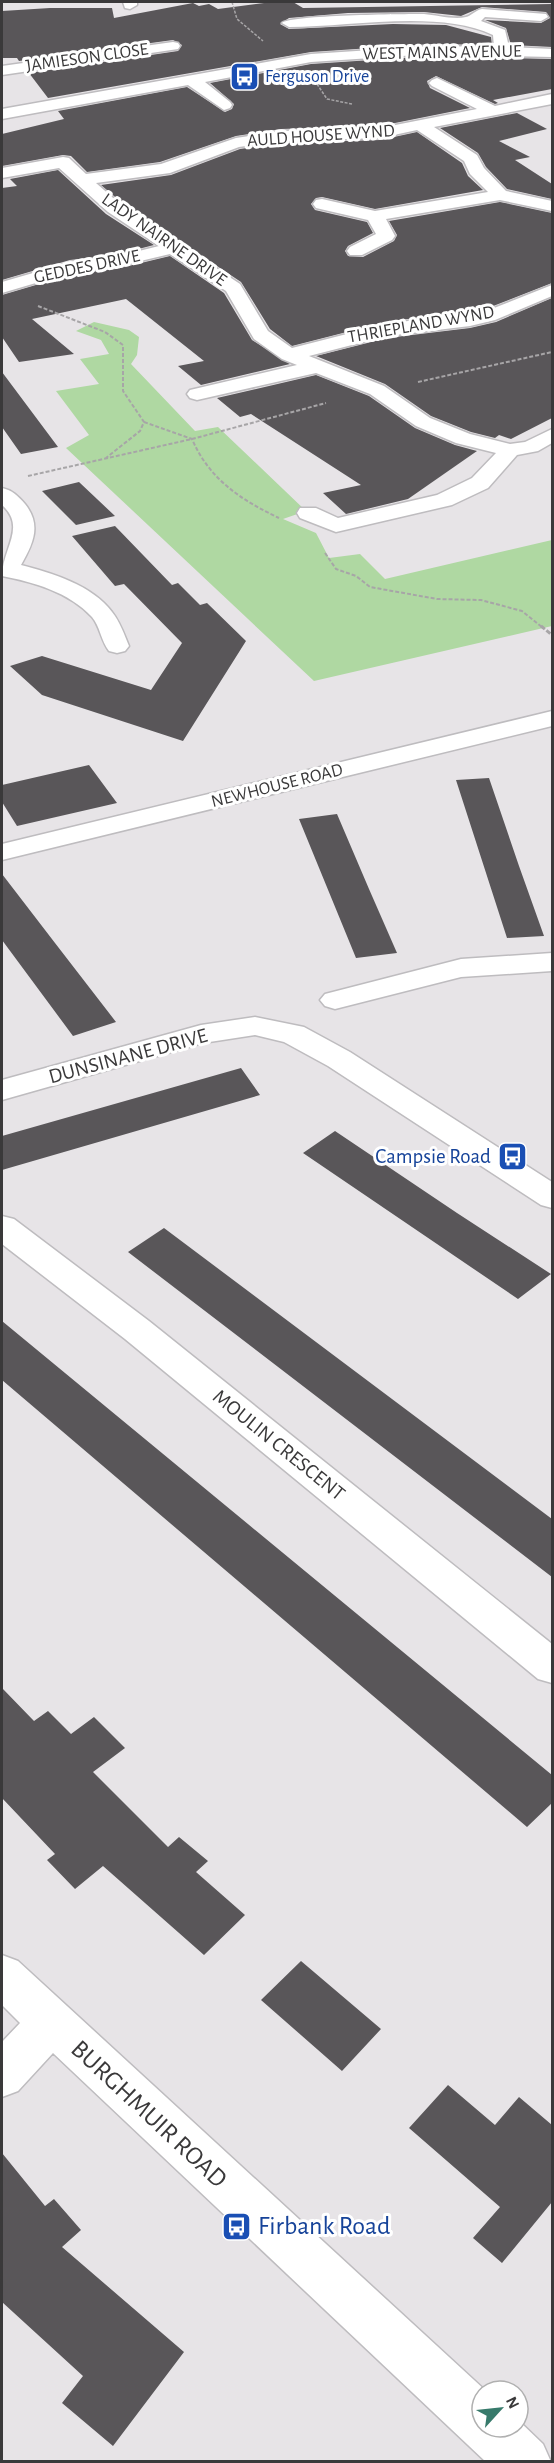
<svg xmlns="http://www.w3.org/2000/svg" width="554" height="2463" font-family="'Alegreya Sans',sans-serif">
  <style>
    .green { fill: #afd8a2 }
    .building { fill: #595659 }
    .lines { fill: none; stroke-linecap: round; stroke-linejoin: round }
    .minor-casing { stroke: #bebcbf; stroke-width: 3 }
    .path-far2 { stroke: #a7a5a7; stroke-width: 1.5; stroke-dasharray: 3 1.5; stroke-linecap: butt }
    .path-far1 { stroke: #a7a5a7; stroke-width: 2; stroke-dasharray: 4 2; stroke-linecap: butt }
    .path { stroke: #a7a5a7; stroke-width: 3; stroke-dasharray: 5 2; stroke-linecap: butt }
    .minor { fill: #fff; fill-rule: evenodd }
    .labels { text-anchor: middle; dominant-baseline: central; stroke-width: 6; stroke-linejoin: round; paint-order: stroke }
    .far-street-label { font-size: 18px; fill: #3a393a; stroke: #fff }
    .far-transit-label { font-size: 18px; fill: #164399; stroke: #fff; text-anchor: start }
    .street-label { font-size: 21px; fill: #3a393a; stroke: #fff }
    .transit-label { font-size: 21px; fill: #164399; stroke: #fff; text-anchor: end }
    .near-street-label { font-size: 26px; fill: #3a393a; stroke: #fff }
    .near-transit-label { font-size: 26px; fill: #164399; stroke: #fff; text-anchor: start }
  </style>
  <rect width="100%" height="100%" fill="#e7e4e7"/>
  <path class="green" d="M94,322l35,8 10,7 -2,18 -6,9 64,67 23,-4 88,84 -23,8 33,14 13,25 31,-4 25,25 167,-39v86l-238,55 -248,-233 23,-13 -33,-44 43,-7 -19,-25 29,-5 -8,-14 -25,-9z"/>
  <path class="building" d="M272,2h21l10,6 249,-4v43l-41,-2 -5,-17 -21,-8 56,3 9,-5 -4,-6 -64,-5 -21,9 -37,-4 -76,1 -59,5 -9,6 9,5 104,-5 53,1 45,12 1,8 -60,-1 -121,8 -263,46 -19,-25 149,-22 4,-6 -9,-5 -154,21 -2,-3h-15v-47l48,-3h62l2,10 79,-15 6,3 10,-2 9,5z
    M432,56l120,3v30l-59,11 5,3 -3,1 -59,-28 -9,5 3,7 40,20 -90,18 -99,3 -45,7 -76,26 -73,10 -16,-16 -8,-1 -61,11v-32l62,-15 -6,-8 129,-24 38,25 7,-3 2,-5 -24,-21 101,-19z
    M517,113l30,16 -48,12 31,16 -15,3 37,24v15l-45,-10 -21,-22 -8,-14 -38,-25z
    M417,132l45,31 6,13 15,14 -108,19 -53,-12 -6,1 -5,6 4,6 52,12 6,11 -25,13 -3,5 3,5 15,1 31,-16 3,-6 -8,-14 111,-19 52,11v70l-64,25 -102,14 -94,24 -22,-17 -29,-47 -120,-80 -20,-17 70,-10 69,-26 41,-6 99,-3z
    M58,170l48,44 48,31 -39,10 -45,5 -68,20v-92l15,-2 -7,-7z
    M170,256l54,37 28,47 38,24 -89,21 -23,-19 26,-5 -78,-62 -94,20 42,35 -55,8 -17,-25v-42l71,-21 43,-5z
    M552,298v120l-41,21 -12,-4 -4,3 -24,-6 -40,-16 -46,-32 -69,-28 71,-18 83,-10 26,-6z
    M2,372l56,75 -37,7 -19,-27z
    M316,375l53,21 46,32 40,17 22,6 -69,48 -62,15 -23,-21 38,-8 -110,-71 -11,3 -23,-19z
    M79,482l36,34 -39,9 -34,-34z
    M115,526l57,59 6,-2 22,22 7,-2 39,38 -63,100 -141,-46 -32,-29 32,-10 109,34 31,-47 -58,-59 -9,2 -43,-50z
    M89,765l28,38 -100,23 -15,-24v-17z
    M489,778l30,88 25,70 -37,2 -51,-158z
    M337,814l32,75 28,64 -41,5 -57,-139z
    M2,874l53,69 61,79 -43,14 -71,-96z
    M241,1068l19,27 -258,75v-34z
    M335,1131l122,82 94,61 -33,25 -215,-146z
    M164,1228l388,291v58l-424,-325z
    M2,1321l550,454v28l-25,24 -525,-447z
    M2,1688l32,33 14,-10 23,23 23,-17 31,31 -32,24 75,75 11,-10 29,24 -12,11 49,43 -41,40 -101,-89 -28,23 -28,-29 8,-6 -53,-56z
    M301,1961l80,68 -39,42 -81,-71z
    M448,2085l47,40 24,-28 33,28v77l-50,61 -29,-25 27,-31 -91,-79z
    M2,2153l43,53 9,-7 27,31 -19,17 122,105 -71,94 -51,-43 21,-27 -81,-74z"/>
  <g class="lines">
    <defs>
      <path id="minor" d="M123,2h14v3l-7,4 -5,-1z
        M482,9l64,5 2,3 -7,4 -56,-4 -4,4 24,9 4,17 43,2v8l-120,-3 -121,8 -106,20 25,20 2,3 -2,3 -6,2 -36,-25 -186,34v-10l309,-55 121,-8 62,1 -1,-12c-54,-26 -145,-8 -204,-8l-7,-4c7,-8 123,-9 142,-9 12,1 30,6 42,3 5,-1 10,-7 16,-8z
        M173,42l5,1 2,3 -2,3 -176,26v-9z
        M437,78l58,28 57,-12v10l-118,23 43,28 7,13 22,23 46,10v10l-52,-11 -114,19 9,17 -3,4 -30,15h-12l-3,-4 3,-4 26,-13 -8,-14 -52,-12 -3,-4 3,-4 6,-1 53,12 113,-19 -18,-18 -6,-13 -47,-31 -37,8 -99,3 -42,6 -69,26 -74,10 24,21 120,80 28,47 24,17 94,-24 103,-14 63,-25v11l-57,24 -25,6 -83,10 -78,20 75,30 46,32 40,16 40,10 15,-2 27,-13v14l-14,8 -21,4 -29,33 -36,17 -116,27 -36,-14 -3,-5 3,-5h16l22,10 99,-23 35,-17 24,-25 -40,-10 -40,-17 -46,-32 -54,-21 -119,27 -7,-2 -3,-4 3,-4 107,-25 -15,-6 -28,-20 -28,-48 -56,-37 -55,13 -42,5 -71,21v-11l69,-20 44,-5 44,-11 -51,-34 -49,-44 -57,10v-10l61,-11 6,1 17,16 75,-10 75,-26 45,-7 99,-3 97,-19 -45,-23 -3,-3 3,-3z
        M2,488c10,2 16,8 23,16 17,21 8,40 -4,61 31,8 71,20 91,47 8,10 12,22 17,34l-4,5 -8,2 -8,-2c-8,-10 -9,-25 -17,-34 -23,-25 -59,-35 -90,-41 0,-27 25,-49 0,-71z
        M552,711v15l-550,134v-16z
        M552,953v18l-91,6 -126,32 -10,-3 -5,-6 5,-6 136,-35z
        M255,1017l49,10 46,25 202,130v26l-11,-3 -213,-139 -44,-24 -29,-7 -52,8 -201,57v-20l199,-55z
        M2,1216l12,3 135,102 403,323v39l-14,-4 -413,-340 -123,-95z
        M2,1955l16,6 468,430h-4v36h36v-7l25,24 8,18h-65l-433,-409 -35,38 -16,6v-55l18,-19 -18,-18z"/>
    </defs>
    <use href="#minor" class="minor-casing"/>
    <path class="path-far2" d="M232,2l5,17 26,22
      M317,84l10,15 25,5"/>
    <path class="path-far1" d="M38,306l67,26 18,13v46l21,31 -4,9 -34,27
      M418,382l134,-30
      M144,422l48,17c17,40 49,61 87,79
      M28,476l164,-37 134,-36
      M325,553l11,16 20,7 14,11 67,12 44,1 41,11 20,16"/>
    <path class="path" d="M541,626l11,9"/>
    <use href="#minor" class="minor"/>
  </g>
  <defs>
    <symbol id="bus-square" viewBox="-11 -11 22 22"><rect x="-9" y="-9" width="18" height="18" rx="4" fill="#1a4fb4" stroke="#fff"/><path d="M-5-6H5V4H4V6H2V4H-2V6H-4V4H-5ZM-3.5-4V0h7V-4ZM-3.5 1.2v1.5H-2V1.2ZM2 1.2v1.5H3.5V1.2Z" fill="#fff"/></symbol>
  </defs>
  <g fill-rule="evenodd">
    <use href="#bus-square" x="228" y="60" width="33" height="33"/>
    <use href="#bus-square" x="496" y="1140" width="33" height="33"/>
    <use href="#bus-square" x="220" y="2210" width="33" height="33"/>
  </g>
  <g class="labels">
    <g class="far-street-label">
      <text transform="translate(442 53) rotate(-1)">WEST MAINS AVENUE</text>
      <text transform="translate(87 58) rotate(-8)">JAMIESON CLOSE</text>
      <text transform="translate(321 136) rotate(-4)">AULD HOUSE WYND</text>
      <text transform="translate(164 240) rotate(35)">LADY NAIRNE DRIVE</text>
      <text transform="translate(87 267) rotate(-12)">GEDDES DRIVE</text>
      <text transform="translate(421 325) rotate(-10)">THRIEPLAND WYND</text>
      <text transform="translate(277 786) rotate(-14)">NEWHOUSE ROAD</text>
    </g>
    <g class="far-transit-label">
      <text x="265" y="77">Ferguson Drive</text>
    </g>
    <g class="street-label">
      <text transform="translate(128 1056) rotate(-15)">DUNSINANE DRIVE</text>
      <text transform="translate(279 1445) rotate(39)">MOULIN CRESCENT</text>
    </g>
    <g class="transit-label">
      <text x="491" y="1156">Campsie Road</text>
    </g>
    <g class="near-street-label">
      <text transform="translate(149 2114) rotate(43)">BURGHMUIR ROAD</text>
    </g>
    <g class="near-transit-label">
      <text x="258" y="2226">Firbank Road</text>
    </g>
  </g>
  <rect width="554" height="2463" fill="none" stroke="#3a393a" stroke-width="6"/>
  <g transform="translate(500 2409) rotate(63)"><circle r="28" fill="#ffffff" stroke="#b0b0b0" stroke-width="1.5"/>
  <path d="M0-4.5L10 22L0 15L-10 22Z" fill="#377a6b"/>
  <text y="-9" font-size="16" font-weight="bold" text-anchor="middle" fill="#3a393a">N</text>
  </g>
</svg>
